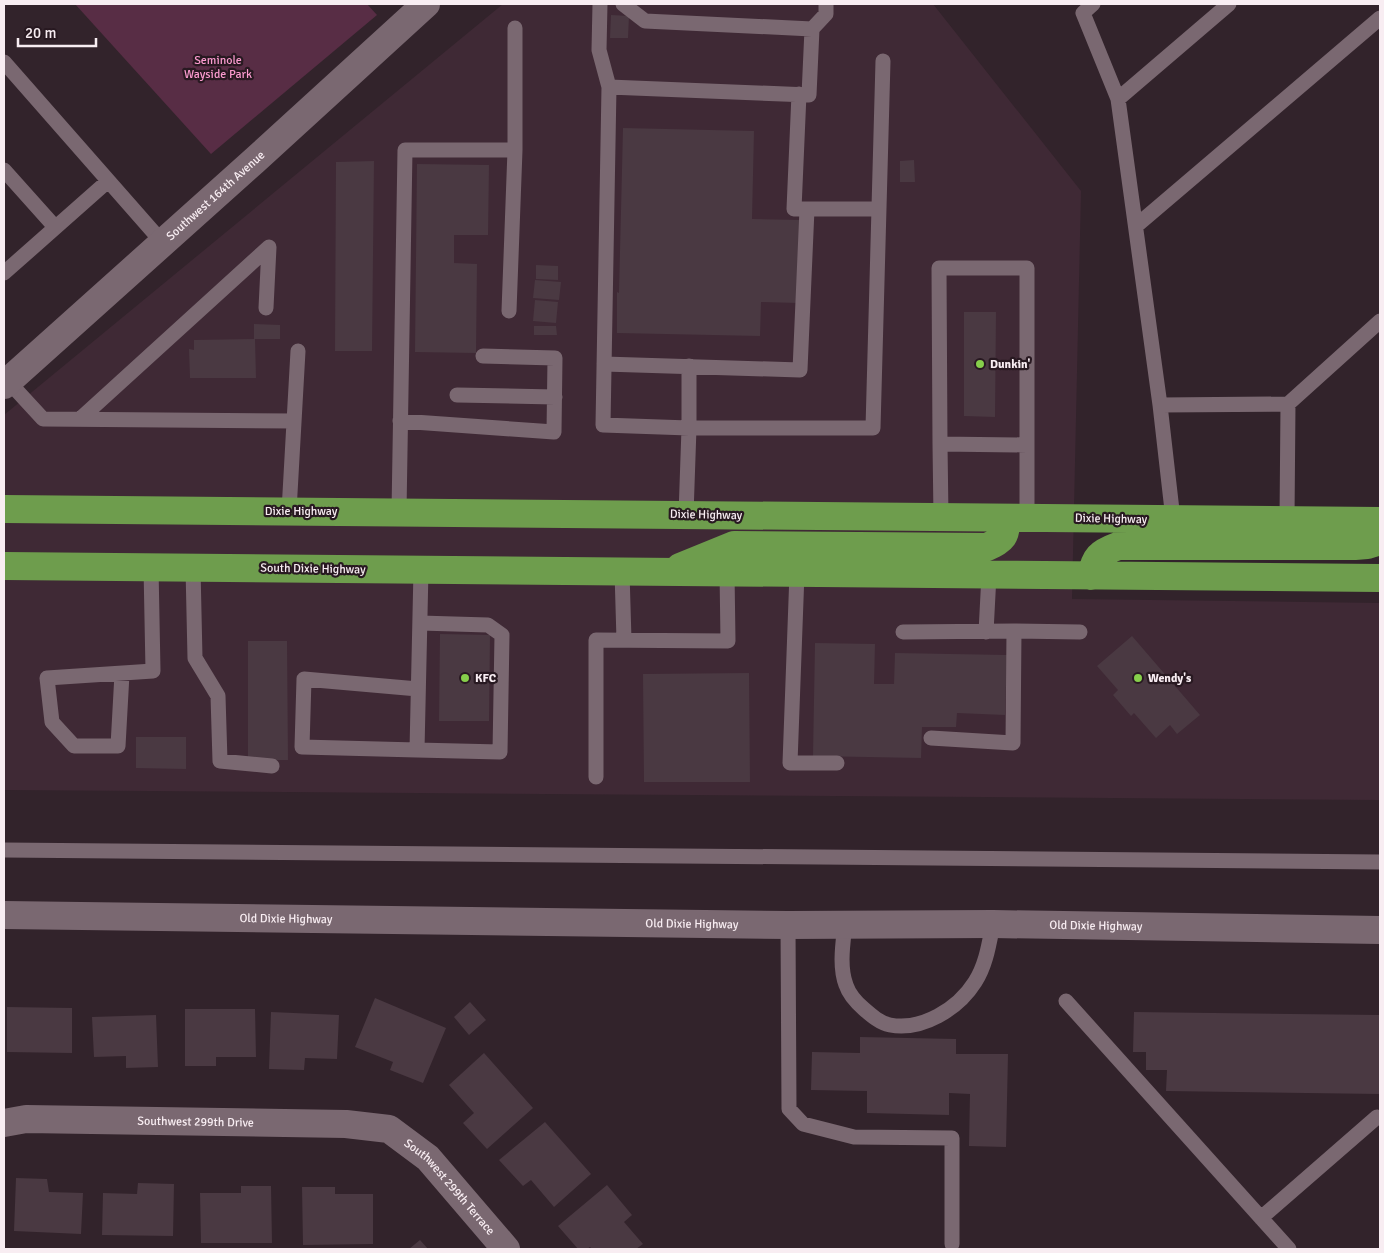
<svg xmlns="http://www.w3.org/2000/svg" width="1384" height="1253" font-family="Signika,sans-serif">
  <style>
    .built { fill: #3f2935 }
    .green { fill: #582d45 }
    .building { fill: #4a3942 }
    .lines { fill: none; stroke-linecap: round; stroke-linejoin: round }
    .lane { stroke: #7a6871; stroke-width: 15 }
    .street { stroke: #7a6871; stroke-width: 28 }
    .secondary { stroke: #7a6871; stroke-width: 28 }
    .highway { stroke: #6e9d4d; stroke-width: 28 }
    .poi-dot { fill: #86cf4b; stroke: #281921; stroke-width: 2 }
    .labels { text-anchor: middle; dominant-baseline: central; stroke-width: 4.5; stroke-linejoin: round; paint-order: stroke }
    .park-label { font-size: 12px; fill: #fb9bcf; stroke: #281921 }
    .street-label { font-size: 12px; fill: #f8edf2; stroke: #281921 }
    .poi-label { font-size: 12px; font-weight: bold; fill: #f8edf2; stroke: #281921; text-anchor: start }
  </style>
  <rect width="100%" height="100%" fill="#32232b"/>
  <path class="built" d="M503,4h430l148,187 -9,408 308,4v197l-1376,-10v-375z"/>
  <path class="green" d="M75,4h292l10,11 -166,139z"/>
  <path class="building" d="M611,15l18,1 -1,22h-18z
    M623,128l131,3 -2,88 49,1 -2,83 -38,-1 -1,34 -143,-3v-41l2,1z
    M914,160l1,22h-15v-21z
    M374,161l-2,190h-37l1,-189z
    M417,164l72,1 -1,70h-34v28l23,1 -1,89 -61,-1z
    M536,265l22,1v14l-22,-1z
    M535,280l26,2 -2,18 -26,-2z
    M535,300l23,2 -2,21 -23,-2z
    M964,312h32l-1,105 -31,-1z
    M254,324l26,1v14h-26z
    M534,326h22l1,9h-23z
    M255,339l1,39h-66l-1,-29 5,1v-10z
    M440,634l50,1 -1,86h-50z
    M1132,636l68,79 -23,19 -7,-9 -14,13 -22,-25 -3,3 -18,-21 5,-5 -21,-24z
    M248,641h39l1,119h-40z
    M815,643l60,1 -1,40h20l1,-31 112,2 -2,60 -48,-2 -1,14h-34l-1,31 -108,-2z
    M749,673l1,109h-106l-1,-108z
    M136,737h50v32l-50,-1z
    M375,998l71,30 -23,55 -33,-13 3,-8 -38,-15z
    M470,1002l16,18 -17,15 -15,-18z
    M7,1007l65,1v45l-65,-1z
    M185,1009h70l1,48h-40v9h-31z
    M271,1012l68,3 -2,44 -32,-1 -1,12 -35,-1z
    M1134,1012l246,3v79l-214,-3 1,-21h-21v-18h-13z
    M156,1015l2,52 -32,1v-12l-32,1 -2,-40z
    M860,1037l96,2v15h52l-2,93 -37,-1 1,-52 -21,-1v22l-82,-2v-22l-56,-1 1,-38 48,1z
    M484,1053l49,55 -46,41 -24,-26 11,-10 -25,-28z
    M545,1122l46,52 -37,33 -23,-27 -8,6 -24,-26z
    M16,1178l31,1 2,13 34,1 -2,41 -67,-3z
    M138,1183l36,1 -1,52 -71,-1 1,-42 34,1z
    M607,1185l25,30 -8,7 19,22 -7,5h-44l-2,-2 -3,2h-9l-20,-23z
    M241,1186h30l1,57h-71l-1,-50h41z
    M302,1187h33v7h38v50l-70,1z
    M420,1240l8,9h-19z"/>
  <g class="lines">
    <path class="lane" d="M600,4l-1,46 10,37 -6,338 86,3v-62
      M1093,4l-10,9 35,86
      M1229,4l-111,95 42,306 128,-1 92,-83
      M515,28v122
      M812,29l14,-15v-10
      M4,62l159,181
      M609,87l200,8 3,-66 -167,-8 -22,-17
      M799,94l-5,115h85
      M4,170l51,57
      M1136,226l244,-208
      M4,273l104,-92
      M604,364l196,6 7,-161
      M8,381l35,38 251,2
      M457,395l98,2
      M1160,405l13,114
      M80,419l189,-172 -3,61
      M400,421l154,11 1,-74 -72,-2
      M940,444l-1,-176h88v177
      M289,511l9,-160
      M399,512l6,-362h110l-6,161
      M686,515l3,-87h184l10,-367
      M941,517l-1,-73 87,1v73
      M1287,520l1,-116
      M193,568l2,90 23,38 2,65 52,5
      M622,572l2,68
      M797,573l-7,190h47
      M903,632l111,-1
      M986,632l3,-57
      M122,674l-4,72h-44l-22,-24 -5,-44 106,-7 -2,-104
      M418,689l-114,-10 -2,68 115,3 4,-180
      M931,738l82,5 1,-112 66,1
      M417,750l83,2 2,-117 -14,-10 -68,-2
      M596,777v-137l132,1 -1,-69
      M4,850l1376,12
      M845,924c-2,19 -6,43 1,61 3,9 11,18 18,24 8,7 16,14 26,16 32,6 68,-16 85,-43 11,-17 14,-38 18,-58
      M788,925l1,184 14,15 51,13 98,1v106
      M1066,1001l223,248
      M1261,1218l116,-101"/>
    <g class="street">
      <path id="s1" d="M4,385l250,-224 172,-157"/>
      <path id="s2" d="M4,1123l22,-4 320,5 43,5 39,29 78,91"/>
    </g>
    <path class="secondary" id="s3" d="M4,915l784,10 205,-1 387,6"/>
    <path class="highway" d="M4,509l1376,12
      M4,566l1376,12
      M680,567l54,-22 253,2c17,-8 19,-10 19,-29
      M1091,576c4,-19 8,-23 27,-30h237l12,-1 13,-4"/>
  </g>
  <g class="poi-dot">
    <circle cx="980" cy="364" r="5"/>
    <circle cx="465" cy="678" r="5"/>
    <circle cx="1138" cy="678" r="5"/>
  </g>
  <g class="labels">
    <g class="park-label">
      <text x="218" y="60">Seminole<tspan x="218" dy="14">Wayside Park</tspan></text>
    </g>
    <g class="street-label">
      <text stroke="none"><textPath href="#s1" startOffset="284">Southwest 164th Avenue</textPath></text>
      <text x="301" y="511">Dixie Highway</text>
      <text transform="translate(706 515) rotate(1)">Dixie Highway</text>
      <text transform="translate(1111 519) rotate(1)">Dixie Highway</text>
      <text transform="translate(313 569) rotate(1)">South Dixie Highway</text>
      <text stroke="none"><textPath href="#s3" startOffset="282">Old Dixie Highway</textPath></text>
      <text stroke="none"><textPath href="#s3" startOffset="688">Old Dixie Highway</textPath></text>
      <text stroke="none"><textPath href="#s3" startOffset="1092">Old Dixie Highway</textPath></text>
      <text stroke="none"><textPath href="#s2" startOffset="192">Southwest 299th Drive</textPath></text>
      <text stroke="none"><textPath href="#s2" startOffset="470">Southwest 299th Terrace</textPath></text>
    </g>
    <g class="poi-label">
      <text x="990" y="364">Dunkin'</text>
      <text x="475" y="678">KFC</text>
      <text x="1148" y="678">Wendy's</text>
    </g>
  </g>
  <rect width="1384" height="1253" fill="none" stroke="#f8edf2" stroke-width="10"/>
  <path d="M18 38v8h78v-8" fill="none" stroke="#f8edf2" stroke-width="2.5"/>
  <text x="25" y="38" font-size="15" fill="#f8edf2" stroke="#281921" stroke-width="4" paint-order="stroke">20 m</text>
</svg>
